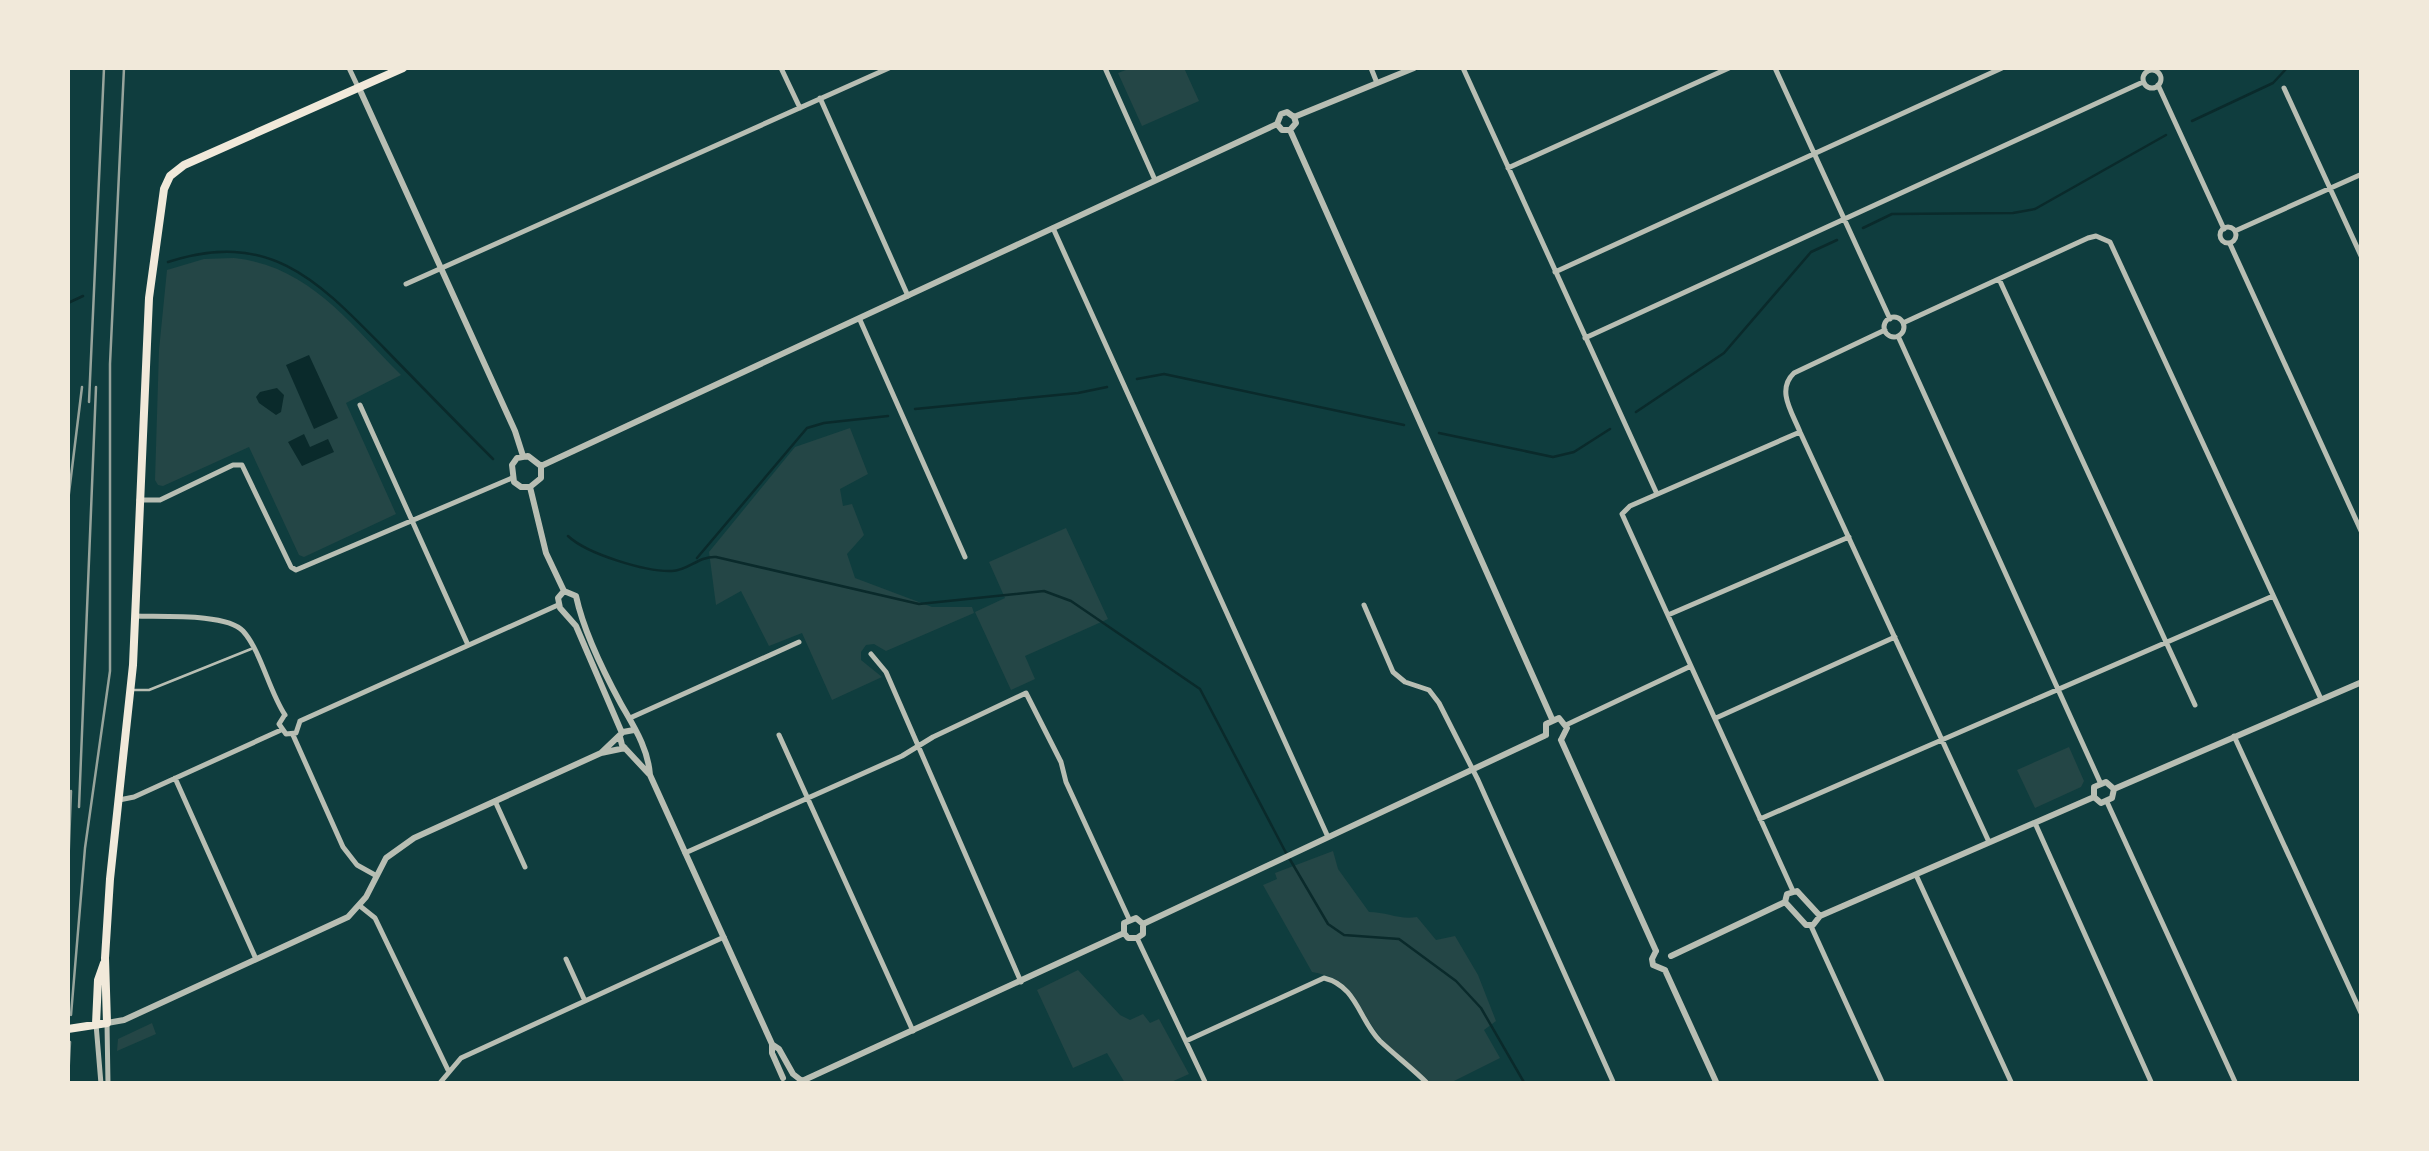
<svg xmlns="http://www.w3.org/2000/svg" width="2429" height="1151" font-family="'Playfair Display',serif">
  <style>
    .green { fill: #244646 }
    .water { fill: #0a2a2b }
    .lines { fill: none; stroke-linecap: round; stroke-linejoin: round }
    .stream { stroke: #0a2a2b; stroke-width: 2.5 }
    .service { stroke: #b8beb3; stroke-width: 2.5 }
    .minor { stroke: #b8beb3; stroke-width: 5 }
    .tertiary { stroke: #b8beb3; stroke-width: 6 }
    .secondary { stroke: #f1e9da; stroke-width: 8 }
    .rail { stroke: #97a49c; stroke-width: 2.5 }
  </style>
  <rect width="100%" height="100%" fill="#0f3d3e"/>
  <path class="green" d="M1131,68h53l15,33 -57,25 -24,-53z
    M234,258c76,8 116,66 167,117l-55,28 50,111 -92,43 -5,-2 -50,-108 -86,39 -5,-1 -3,-5 4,-130 8,-80 37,-11z
    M850,428l18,46 -28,15 3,17 9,-2 12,31 -17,19 8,24 77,29h40l2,6 -88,38 -12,-7 -8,1 -5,7v8l21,17 -50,23 -30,-67 -33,13 -28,-55 -25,14 -7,-53 86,-105z
    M1066,528l42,91 -83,37 10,23 -24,11 -36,-78 30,-14 -16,-36z
    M2069,747l15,34 -3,6 -46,21 -18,-38z
    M1333,851l5,18 31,43c18,0 30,8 48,5l19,23 19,-4 23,39 18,46 -12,9 16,28 -50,25h-19c-17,-15 -39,-31 -53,-49 -24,-31 -21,-54 -66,-62l-49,-87 14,-6 -2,-6z
    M1078,970l42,45 10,5 13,-6 7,9 9,-4 30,55 -20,9h-44l-18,-30 -34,15 -36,-78z
    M152,1023l4,11 -39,17 1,-12z"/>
  <path class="water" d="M309,355l29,63 -24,11 -28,-64z
    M277,388l7,7 -3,17 -5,3 -17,-12 -3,-6 4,-5z
    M304,434l6,13 18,-8 6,13 -32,14 -14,-24z"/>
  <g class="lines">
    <path class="stream" d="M2192,121l81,-38 14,-15
      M1863,228l29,-14 121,-1 22,-4 131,-74
      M168,262c103,-33 150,19 217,87 36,37 72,74 108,110
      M68,303l15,-7
      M1137,379l27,-5 240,51
      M915,409l163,-16 29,-6
      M1636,412l88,-59 87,-101 26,-12
      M1439,433l114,24 21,-5 36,-23
      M568,536c19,18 78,36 104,35 16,0 26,-15 44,-14l203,47 125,-13 27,10 129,88 85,162 43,73 16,11 55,4 57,42 25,27 44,76
      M697,558l110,-130 17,-5 64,-7"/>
    <path class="service" d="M133,690h16l102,-41"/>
    <path class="minor" d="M349,68l9,19
      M781,68l19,40
      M1105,68l50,112
      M1371,68l6,15
      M1463,68l194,426
      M1775,68l115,251
      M2143 79a9 9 0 1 1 18 0a9 9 0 1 1-18 0Z
      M2158,85l66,144
      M2284,88l78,170
      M820,98l88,198
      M1508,168l221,-100
      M2220 235a8 8 0 1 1 16 0a8 8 0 1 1-16 0Z
      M1053,228l275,609
      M2235,231l127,-57
      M2230,244l132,289
      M1555,272l447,-204
      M1999,279l196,426
      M406,284l483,-216
      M1884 327a10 10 0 1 1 20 0a10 10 0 1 1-20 0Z
      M860,320l105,237
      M1903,323l185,-85 8,-2 14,6 211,457
      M1885,330l-91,43c-18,17 -2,39 6,59l189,410
      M1898,336l202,446
      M1585,338l558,-256
      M360,405l108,240
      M139,500h21l73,-35h9l49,102 5,3 216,-92
      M1364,605l29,67 12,10 24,8 10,13 39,77 136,304
      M1668,615l181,-78
      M135,616c25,1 92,-3 108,15 18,20 26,60 42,84
      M871,654l15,18 135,310
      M284,716l-5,8 7,10 10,-1 4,-12
      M630,718l169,-76
      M1716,718l179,-81
      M300,721l258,-116
      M1566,725l125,-59
      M293,735l50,112 14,18 18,10
      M779,735l134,296
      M2234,736l128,279
      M175,778l81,181
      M119,800l15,-3 147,-67
      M495,801l30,66
      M2107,802l129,282
      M1760,819l513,-223
      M2035,823l117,261
      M685,853l217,-97 31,-19 93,-44 35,69 5,20 63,137
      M1916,875l96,209
      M1793,891l-171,-377 8,-8 170,-74
      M360,906l15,12 73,152
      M1811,926l72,158
      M1137,938l69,146
      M566,959l19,42
      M107,1023l1,61
      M96,1024l5,60
      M1186,1041l138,-63c33,8 35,42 56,63 16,15 33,28 48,43
      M439,1084l22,-26 263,-121"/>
    <path class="tertiary" d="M359,88l156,343 8,25
      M1294,117l120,-49
      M1277,124l5,6h8l6,-7 -2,-6
      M1277,124l4,-10 6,-2 7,5
      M1290,130l262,589
      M541,466l736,-342
      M530,487l16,66 18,38
      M530,487h-9l-7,-5 -2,-17 5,-7 11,-2 13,10
      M530,487l11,-9v-12
      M564,591l12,5c8,37 27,75 45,108 13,23 27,44 29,71l122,269v9l11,25
      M564,591l-6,7 2,10 16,18 46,107
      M1546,735v-11l13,-6 8,10 -6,12
      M620,737l2,8 27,29
      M1561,740l95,211
      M601,753l22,-21 11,-2
      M2114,789l248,-107
      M2094,797v-10l12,-5 8,7
      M2094,797l7,6 11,-5 2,-9
      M1785,902l21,23h7l7,-9 274,-119
      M1785,902l2,-8 10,-3 23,25
      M1143,924l403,-189
      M1124,933v-10l12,-5 7,6
      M1124,933l4,5h9l6,-4v-10
      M1656,951l-4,8 1,6 12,5
      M1671,956l114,-54
      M1665,970l52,114
      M107,1023l17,-3 224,-103 18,-20 20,-39 28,-20 187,-85 24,-5
      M773,1045l6,4 14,25 9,7
      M802,1081l322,-148"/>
    <path class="secondary" d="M96,1024l2,-44 6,-17
      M68,1029l39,-6 -2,-65 5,-79 23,-214 16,-367 15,-109 6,-13 14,-11 219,-97"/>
    <path class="rail" d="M89,402l15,-334
      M68,501l14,-114
      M79,807l17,-420
      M68,871l3,-80
      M71,1015l14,-167 25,-177v-307l14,-296
      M68,1080l2,-38"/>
  </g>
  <rect width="2429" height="1151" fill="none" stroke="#f1e9da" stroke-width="140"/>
</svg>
